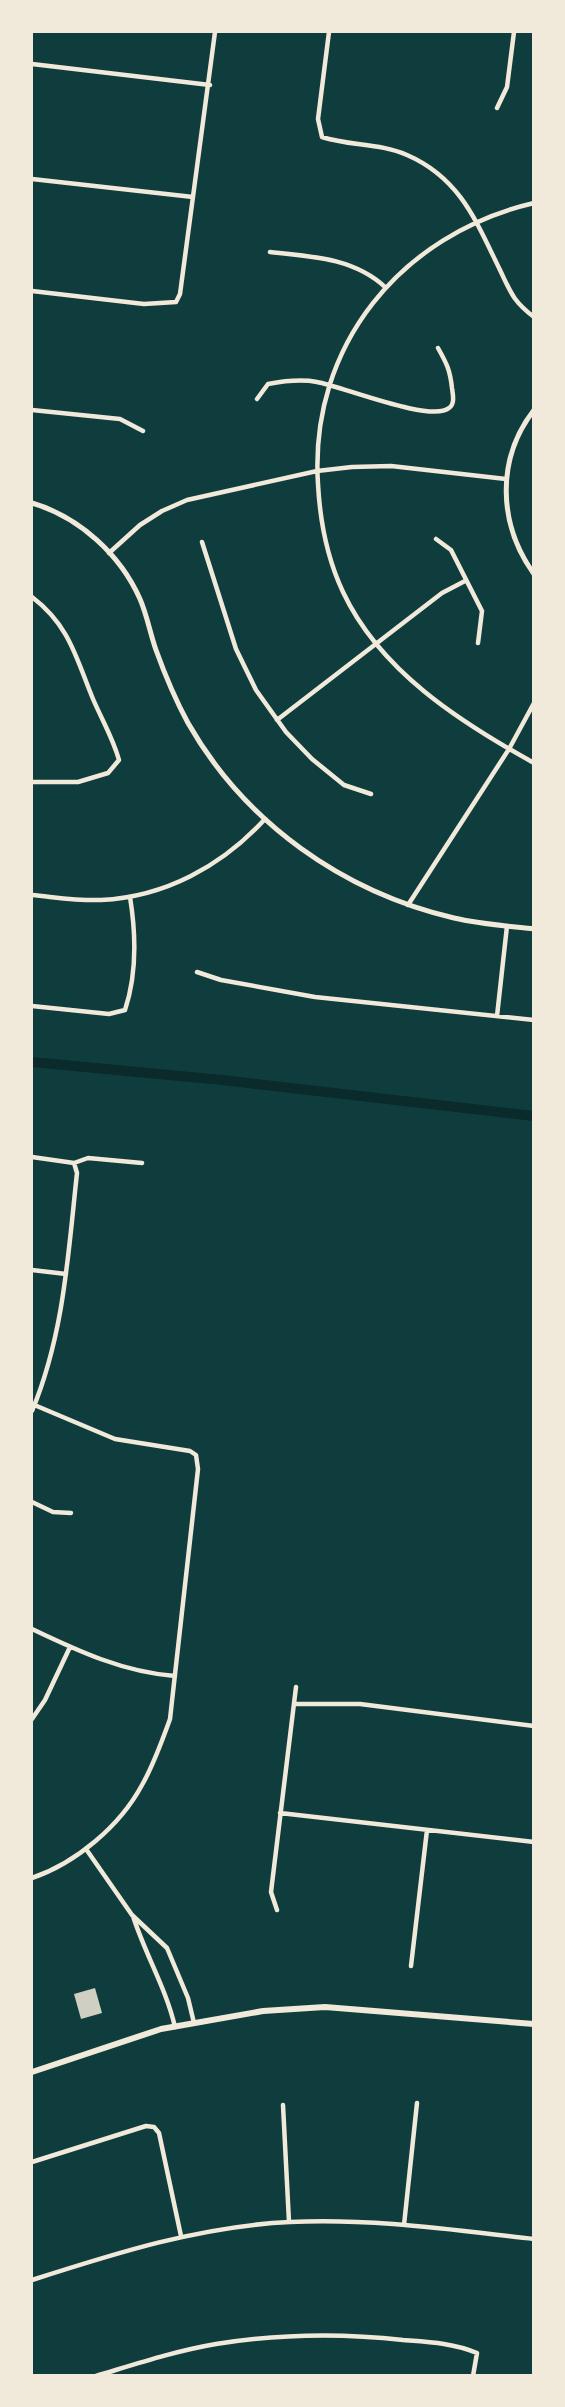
<svg xmlns="http://www.w3.org/2000/svg" width="565" height="2407" font-family="Raleway,sans-serif">
  <style>
    .lines { fill: none; stroke-linecap: round; stroke-linejoin: round }
    .canal { stroke: #0a2a2b; stroke-width: 10 }
    .building { fill: #cfcfc3 }
    .minor { stroke: #f1e9da; stroke-width: 4.5 }
    .tertiary { stroke: #f1e9da; stroke-width: 5 }
    .secondary { stroke: #f1e9da; stroke-width: 6 }
  </style>
  <rect width="100%" height="100%" fill="#0f3d3e"/>
  <g class="lines">
    <path class="canal" d="M32,1062l190,18 312,36"/>
  </g>
  <path class="building" d="M95,1988l7,25 -21,6 -7,-25z"/>
  <g class="lines">
    <path class="minor" d="M329,32l-11,87 4,18c28,9 58,6 85,18 53,23 69,66 93,115 11,23 13,31 34,47
      M32,64l178,21
      M497,108l10,-21 7,-55
      M32,179l161,18
      M534,203c-133,31 -225,143 -216,281 2,38 9,74 25,108 37,79 117,130 191,171
      M270,252c40,4 85,6 116,36
      M32,291l112,13 32,-2 4,-8 35,-262
      M257,399l11,-15c16,-3 33,-5 49,-2 24,4 114,41 132,26 6,-4 4,-13 3,-20 -2,-18 -5,-24 -14,-40
      M32,410l88,9 23,12
      M436,539l15,11 31,61 -4,32
      M202,542l34,107 20,41 30,42 26,27 32,26 27,9
      M109,553l31,-28 22,-14 25,-11 130,-29 35,-4 39,-1 115,13
      M32,597c38,29 44,61 61,102 9,21 20,39 26,61l-11,13 -30,9h-46
      M277,720l165,-127 23,-12
      M32,895c22,2 46,6 69,5 64,-3 121,-34 164,-81
      M408,905l101,-156 25,-46
      M197,972l24,8 94,17 219,23
      M32,1006l77,8 16,-4c12,-36 11,-76 5,-113
      M497,1016l10,-90
      M32,1157l42,6 14,-5 54,5
      M32,1270l34,4
      M32,1404l83,35 75,12 6,4 2,14 -28,250c-8,22 -16,45 -28,66 -22,41 -66,78 -110,93
      M32,1411c32,-77 36,-156 45,-238l-3,-10
      M32,1502l21,10 18,1
      M32,1629c46,22 91,43 143,47
      M294,1704h66l174,22
      M32,1719l13,-19 25,-53
      M280,1813l254,29
      M86,1849l46,66 35,33 21,50 6,25
      M277,1910l-6,-18 25,-205
      M133,1916c12,38 33,72 42,111
      M411,1966l16,-136
      M283,2105l6,117
      M32,2162l114,-36 8,1 5,6 22,103
      M404,2225l13,-122
      M32,2280c84,-27 169,-54 258,-58 81,-4 163,8 244,17
      M96,2376c40,-12 79,-25 120,-32 62,-10 125,-11 187,-4 26,2 50,3 74,13l-4,23"/>
    <path class="tertiary" d="M534,410c-38,49 -36,114 0,164
      M32,503c47,14 88,51 108,96 7,16 10,34 16,51 9,25 19,49 32,73 57,100 155,169 266,195 26,6 53,8 80,11"/>
    <path class="secondary" d="M32,2072l129,-43 102,-18 62,-4 209,17"/>
  </g>
  <rect width="565" height="2407" fill="none" stroke="#f1e9da" stroke-width="66"/>
</svg>
